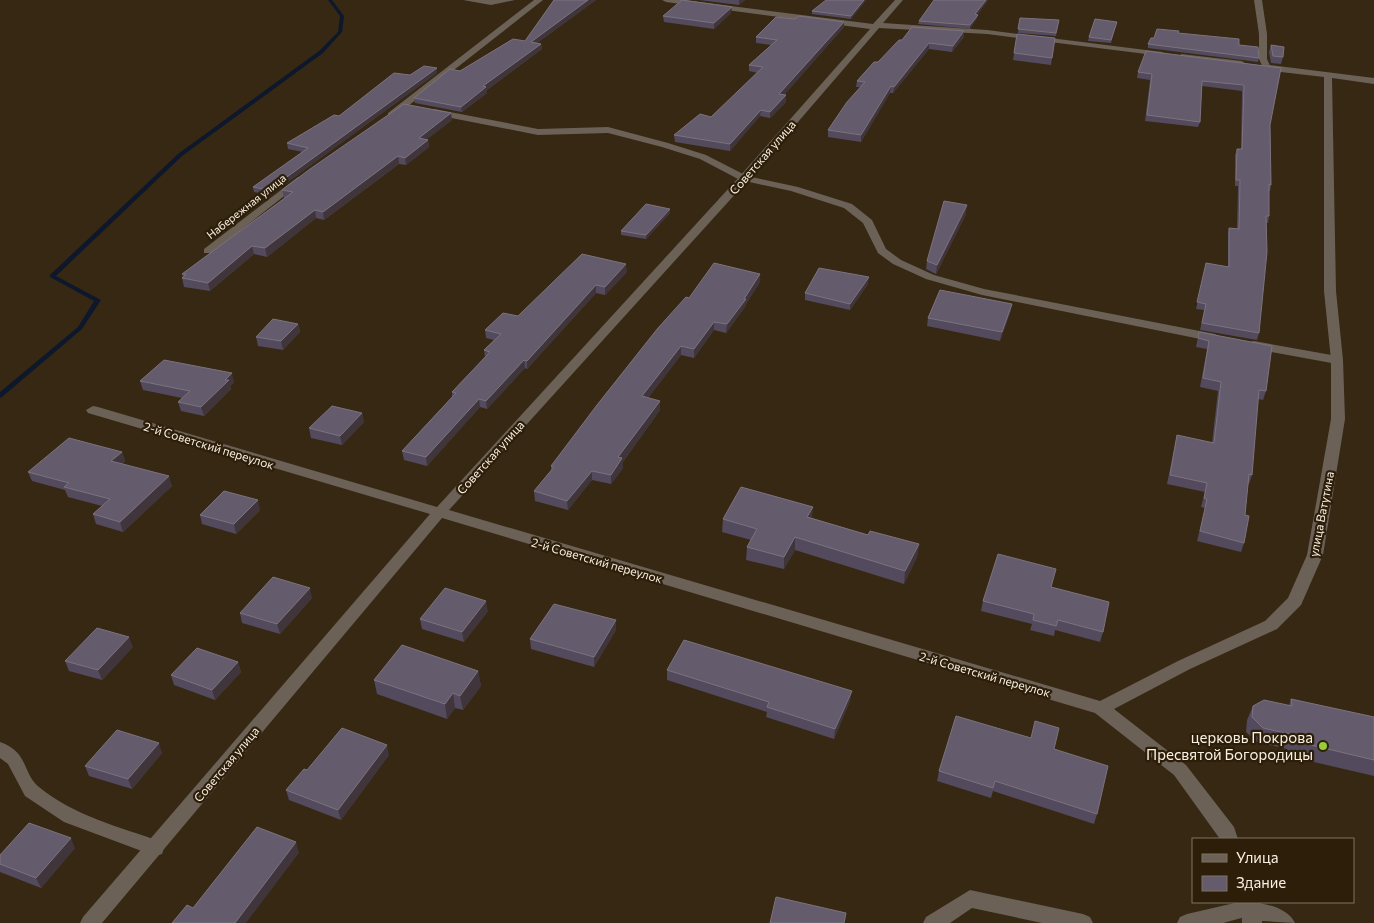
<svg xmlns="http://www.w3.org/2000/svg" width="1374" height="923" font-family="Commissioner,sans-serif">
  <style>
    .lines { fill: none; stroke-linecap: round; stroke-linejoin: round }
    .stream { fill: #0e182d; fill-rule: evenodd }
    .service { fill: #6b6157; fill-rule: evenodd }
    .minor { fill: #6b6157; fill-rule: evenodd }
    .wall { fill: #534a5e }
    .shaded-wall { fill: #40353a }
    .building { fill: #645b6c; stroke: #7c737f }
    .poi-dot { fill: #98cb36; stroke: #2c1e09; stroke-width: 2 }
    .labels { text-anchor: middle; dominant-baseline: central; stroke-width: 4.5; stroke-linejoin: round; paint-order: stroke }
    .far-street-label { font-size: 11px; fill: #f9f0e3; stroke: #2c1e09 }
    .street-label { font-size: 12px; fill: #f9f0e3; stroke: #2c1e09 }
    .near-poi-label { font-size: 15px; fill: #f9f0e3; stroke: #2c1e09; text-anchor: end }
  </style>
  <rect width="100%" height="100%" fill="#362812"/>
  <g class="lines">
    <path class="stream" d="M328,0h4l12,16 -2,16 -19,21 -141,103 -126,120 45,24 -19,29 -80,68 -2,1v-6l78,-65 16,-26 -44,-24v-2l128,-121 141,-103 19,-19 2,-16z"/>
    <path class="service" d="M1254,0h8l5,34v25l4,9 -4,3 -3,-1 -5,-11v-25z
      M434,109l104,20 70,-2 60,16 38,12 41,21 51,11 54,17 20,16 14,29 15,11 33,15 50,14 231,45 6,4 -6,4 -233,-47 -56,-16 -33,-15 -15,-11 -15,-30 -19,-15 -53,-17 -51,-11 -40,-21 -38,-12 -54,-14 -70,2 -107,-21 -2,-2z
      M1254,341l83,15 6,4 -6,4 -87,-16 -2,-3 2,-3z
      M0,742c29,10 22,31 39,45 35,29 81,40 123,55l2,6 -2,6 -7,2 -91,-34 -39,-26 -17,-32 -8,-6z
      M970,890l113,24 7,3 3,6h-51l-70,-15 -22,15h-27l3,-6z
      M1239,902h21l3,5 -3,6 -37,10h-46l3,-6 7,-3z"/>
    <path class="minor" d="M463,0h52l-24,5z
      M534,0h9l-149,117h-6v-4z
      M662,0h22l189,24 22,-24h8l-20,23 104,7 175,22 4,2 -4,2 -175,-22 -108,-6 -131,152 -299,330 651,191 78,-40 87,-40 23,-23 19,-43 24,-136v-59l-7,-69v-214l-61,-7 -4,-3 4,-3 111,14v6l-42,-6 4,213 7,69 2,59 -22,136 -22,50 -24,24 -87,40 -76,40 72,56 48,62 4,12h-18l-46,-64 -79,-62 -653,-195 -340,405h-22l3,-6 347,-403 -342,-101 -2,-3 7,-4 5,1 339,100 303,-331 130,-147 -204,-27z
      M1181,54l61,7 4,3 -4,3 -58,-9h-3z
      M298,177l4,1v4l-90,71h-8v-4z
      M1241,902c17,-1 46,4 54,21l-33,-2v2h-20z"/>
  </g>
  <path class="wall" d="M554,0h42l-59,43 4,1 1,5 -55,41v3l-25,19 -47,-9 -1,-5 46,-27 65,-30z
    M699,0h46l-6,5z
    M866,0l-15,19 -39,-5v-3z
    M934,0h54l-11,15v3l-7,11 -52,-5 1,-3z
    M731,13l-17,16 -50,-7 -1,-6z
    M1020,18l39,2 -3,16 -38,-3z
    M795,19l49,3v5l-60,68 2,7 -16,16 -10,-2 -30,35 -55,-9 -1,-7 37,-18 47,-44 -9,-2v-6l22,-20 -15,-2v-6z
    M1116,25l-5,18 -23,-2 1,-4z
    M1178,33l61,12 20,13 -1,4 -110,-14v-4l6,-6z
    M1017,34l38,4 -4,27 -38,-5z
    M964,37l-12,15 -23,-3 -36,44h-3l-29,49 -33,-5v-7l32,-43h-4l1,-6 21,-19 24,-22z
    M1271,45l12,12 -2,7 -10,-1 -2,-11z
    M1281,68l-11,57 1,60 -1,6h-1v25l-1,7h-2l-7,110 -2,7 -57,-10 4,-20 -8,-1 10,-46 22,4v-33l1,-6 8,1 1,-43h-3v-31l2,-6h4l1,-58 -40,-5 -2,36 -2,5 -53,-6 5,-41 -13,-2 1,-6z
    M437,73l-167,122 -16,-3 -1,-5 50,-35 -15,-3 -1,-6 52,-27 71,-41z
    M452,120l-25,19 1,1 1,7 -23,18 -7,-1 -75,56 -8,-2 -49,39 -13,-3 -44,37 -26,-4 -2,-9 1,-1 -1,-3 103,-76h-1l-2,-8z
    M670,213l-24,26 -25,-4v-4z
    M966,214l-30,60 -10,-5 1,-8z
    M627,272l-22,23 -9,-2 -69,76 -2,-1 -38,41 -7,-2 -53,59 -23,-6 -2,-9 50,-54v-5l33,-35 -1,-7 10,-10 -8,-2 -1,-8z
    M760,274v8l-14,22 -1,3 -19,26 -12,-3 -20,28 -13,-3 -33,43 12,12 -37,52v6l-12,16 -19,-4 -24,30 -33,-9 -1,-10 17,-20v-5l138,-168z
    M868,284l-18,26 -45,-10v-7z
    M1012,304l-2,9 -10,28 -73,-15 1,-8z
    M298,324l2,8 -17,18 -25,-4 -2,-9z
    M1199,332l67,59 -3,9 -5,-1 -6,76 -3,9h-1l-3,31 -1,28 -3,9 -44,-11 8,-33 -4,-1 4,-15 -38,-8 8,-40 2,-9 35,8 6,-52 -18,-4 7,-38 -11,-2z
    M140,381l94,1 -4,4 1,3 -27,27 -23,-5 -3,-9 4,-4 -39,-8z
    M362,413l2,9 -22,23 -31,-7 -2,-10z
    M122,452l3,9 -3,3 50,22 -49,46 -27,-8 -3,-10 9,-8 -34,-9 -3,-7 -33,-9 -4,-9z
    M260,510l-24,24 -34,-10 -2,-9z
    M812,518l56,17 51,9 -2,13 -13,27 -109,-34 -11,19 -38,-9 1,-13 4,-7 -29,-8 1,-13z
    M1051,587l52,45 -3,10 -45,-12 -1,6 -24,-6 2,-6 -51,-13 2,-10z
    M312,598l-32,36 -38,-11 -2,-10z
    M488,611l-24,31 -42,-13 -2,-10z
    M616,630l-22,37 -63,-18 -1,-10z
    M133,647l-31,33 -33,-9 -4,-10z
    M238,662l3,10 -26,28 -41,-15 -3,-10z
    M667,670l183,31 -16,38 -68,-22 1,-5 -100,-32z
    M478,671l3,15 -18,24 -8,-2 -8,11 -70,-25 -3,-14z
    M1291,699l83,18v59l-86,-20 -1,-7 -30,-7 -11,-10 1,-12 6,-14 36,-1z
    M1054,749l43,65 -3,10 -101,-33 -2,7 -54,-17 2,-10z
    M162,753l-30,36 -43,-13 -4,-10z
    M389,755l-48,65 -52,-20 -3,-10z
    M75,848l-34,40 -41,-16v-17z"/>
  <path class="shaded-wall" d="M588,0h8l-65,47v-5z
    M739,0h6l-6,5z
    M864,0h2l-15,19v-3z
    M986,0h2l-13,18v-4z
    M732,7l-1,6 -17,16v-6z
    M978,15l-1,3 -7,11v-4z
    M844,22v5l-65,74v-7z
    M964,31v6l-12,15 1,-6z
    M929,43v6l-36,44 1,-6z
    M541,44l1,5 -55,41v3l-25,19 -1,-5 22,-21z
    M437,68v5l-167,122 -1,-5z
    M891,86l-1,7 -29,49v-7z
    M786,95v7l-16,16v-6z
    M761,110l-1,6 -30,35v-7z
    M451,113l1,7 -32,25 -1,-7z
    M428,140l1,7 -23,18 -1,-7z
    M398,156l1,8 -75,56 -1,-8z
    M967,205l-1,9 -30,60 1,-9z
    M670,209v4l-24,26v-4z
    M315,210l1,8 -49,39 -2,-9z
    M252,246l2,8 -44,37 -2,-8z
    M626,264l1,8 -22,23v-8z
    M760,274v8l-14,22 -1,3 -19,26 1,-9z
    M869,277l-1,7 -18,26v-6z
    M596,285v8l-69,76v-8z
    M1012,304l-2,9 -10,28 2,-9z
    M714,322v8l-20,28v-9z
    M298,324l2,8 -17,18 -2,-9z
    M681,346v9l-38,50 -1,-9z
    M524,360l1,8 -38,41 -1,-8z
    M232,373l2,9 -4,4 1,3 -27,27 -3,-9 24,-27z
    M479,399l1,8 -53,59 -1,-9z
    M660,401v9l-37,52v6l-12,16v-9l7,-18z
    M362,413l2,9 -22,23 -2,-9z
    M122,452l3,9 -11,10 -3,-10z
    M592,471v9l-24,30 -1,-9z
    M169,476l3,10 -49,46 -3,-10z
    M258,500l2,10 -24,24 -2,-10z
    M813,507l-1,12 -5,-2z
    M795,537v13l-11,19v-12z
    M919,544l-2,13 -13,27 1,-13z
    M310,588l2,10 -32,36 -3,-10z
    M486,601l2,10 -24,31 -2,-10z
    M616,620v10l-22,37v-10z
    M129,637l4,10 -31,33 -4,-10z
    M238,662l3,10 -26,28 -3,-10z
    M478,671l3,15 -18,24 -3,-14z
    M852,691l-2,10 -16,38 1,-10z
    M453,693l2,15 -8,11 -2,-15z
    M159,743l3,10 -30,36 -4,-10z
    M387,745l2,10 -48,65 -3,-10z
    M71,838l4,10 -34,40 -5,-10z
    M296,842l3,11 -53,70h-11z"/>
  <path class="building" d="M554,0h34l-57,42 10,2 -58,42 3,1 -25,20 -47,-9 36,-29 10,2 53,-32 12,2z
    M682,0l50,7 -18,16 -51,-7z
    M826,0h38l-13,16 -39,-5z
    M934,0h52l-11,14 3,1 -8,10 -51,-4z
    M799,16l45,6 -65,72 7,1 -16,17 -9,-2 -31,34 -56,-9 26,-21 11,3 52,-50 -14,-2 28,-25 -21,-3 20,-20 19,2z
    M1020,18l39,2 -3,13 -38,-4z
    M1095,19l22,3 -6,18 -22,-3z
    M912,27l52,4 -11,15 -24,-3 -35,44 -3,-1 -30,49 -33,-5 19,-28 18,-20 -8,-1 17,-19h4l21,-22h3z
    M1157,29l22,2 -1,2 61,6v6l19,2 1,11 -111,-14 3,-6h3z
    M1017,34l38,4 -3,20 -38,-5z
    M1271,45l13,2 -1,10 -10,-1z
    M1146,51l135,17 -11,57 1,60 -2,-1v32h-3l1,36 -8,81 -57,-10 4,-19 -9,-2 9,-39 23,4v-39l10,1 1,-49h-4l1,-31h5l2,-64 -42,-4 -2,41 -53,-7 5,-41 -14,-2z
    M424,66l13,2 -168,122 -16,-3 55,-39 -21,-5 47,-28 5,1 55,-43 16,2z
    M404,104l47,9 -32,25 9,2 -23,18 -7,-2 -75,56 -8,-2 -50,38 -13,-2 -44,37 -26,-5 4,-4h-4l111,-82 -11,-2 28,-21z
    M944,201l23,4 -30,60 -10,-4z
    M646,204l24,5 -24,26 -25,-4z
    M582,254l44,10 -21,23 -9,-2 -69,76 -3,-1 -38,41 -7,-2 -53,58 -24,-6 54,-58 -4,-1 38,-40 -6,-2 17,-16 -16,-4 18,-17 15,3z
    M714,263l46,11 -16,25h2l-19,25 -13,-2 -20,27 -13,-3 -39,50 18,5 -42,56 4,1 -11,17 -19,-4 -25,30 -33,-10 20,-24 -3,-1 46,-61 61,-77 28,-31 3,1z
    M819,268l50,9 -19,27 -45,-11z
    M940,290l72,14 -10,28 -74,-14z
    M273,319l25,5 -17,17 -25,-4z
    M1199,332l73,14 -6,45 -7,-1 -7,85 -3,-1 -4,41 4,1 -5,27 -44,-12 7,-32 -3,-1 3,-15 -37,-8 7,-40 37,8 7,-61 -18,-4 6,-37 -11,-3z
    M164,360l68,13 -7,7h4l-28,27 -23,-5 12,-11 -50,-10z
    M332,406l30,7 -22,23 -31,-8z
    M69,438l53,14 -11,9 58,15 -49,46 -27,-8 17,-15 -46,-12 5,-4 -41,-11z
    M741,487l72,20 -6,10 61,18 2,-4 49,13 -14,27 -110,-34 -11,20 -37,-10 10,-18 -34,-10z
    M224,491l34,9 -24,24 -34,-9z
    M998,554l58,15 -5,18 58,15 -6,30 -45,-12 -2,6 -23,-6 1,-6 -51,-13z
    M273,577l37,11 -33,36 -37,-11z
    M445,588l41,13 -24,31 -42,-13z
    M554,604l62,16 -22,37 -64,-18z
    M97,628l32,9 -31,33 -33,-9z
    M684,640l168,51 -17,38 -68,-22 2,-5 -102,-32z
    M402,645l76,26 -18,25 -7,-3 -8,11 -71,-24z
    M197,648l41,14 -26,28 -41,-15z
    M1291,699l83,18v43l-80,-19v-6l-31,-7 -11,-11 1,-11 11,-6 28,6z
    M956,716l75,22 4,-17 24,7 -5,21 54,17 -11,48 -102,-33 -2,7 -54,-17z
    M342,728l45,17 -49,65 -52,-20 18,-21 3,1z
    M117,730l42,13 -31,36 -43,-13z
    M29,823l42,15 -35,40 -36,-14v-9z
    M257,827l39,15 -61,81h-63l15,-18 6,3z
    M776,897l70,16 -2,10h-74z"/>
  <circle class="poi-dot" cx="1323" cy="746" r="5"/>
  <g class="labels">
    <g class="far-street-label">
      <text transform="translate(246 206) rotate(-38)">Набережная улица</text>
    </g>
    <g class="street-label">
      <text transform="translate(762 157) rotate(-49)">Советская улица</text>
      <text transform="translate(209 445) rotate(17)">2-й Советский переулок</text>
      <text transform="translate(490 457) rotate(-48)">Советская улица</text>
      <text transform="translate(1321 514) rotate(-79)">улица Ватутина</text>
      <text transform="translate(597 560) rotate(16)">2-й Советский переулок</text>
      <text transform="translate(985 674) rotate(16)">2-й Советский переулок</text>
      <text transform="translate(226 764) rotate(-50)">Советская улица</text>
    </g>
    <g class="near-poi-label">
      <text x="1313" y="737">церковь Покрова<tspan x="1313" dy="17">Пресвятой Богородицы</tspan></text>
    </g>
  </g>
  <rect x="1192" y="838" width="162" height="65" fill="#2c1e09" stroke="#7e7260"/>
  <rect x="1202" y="854" width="25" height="8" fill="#6b6157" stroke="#7e7260"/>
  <text x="1236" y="863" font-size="15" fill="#f9f0e3">Улица</text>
  <rect x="1202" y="876" width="25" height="15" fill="#645b6c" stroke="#7e7260"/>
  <text x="1236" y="888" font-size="15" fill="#f9f0e3">Здание</text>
</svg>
